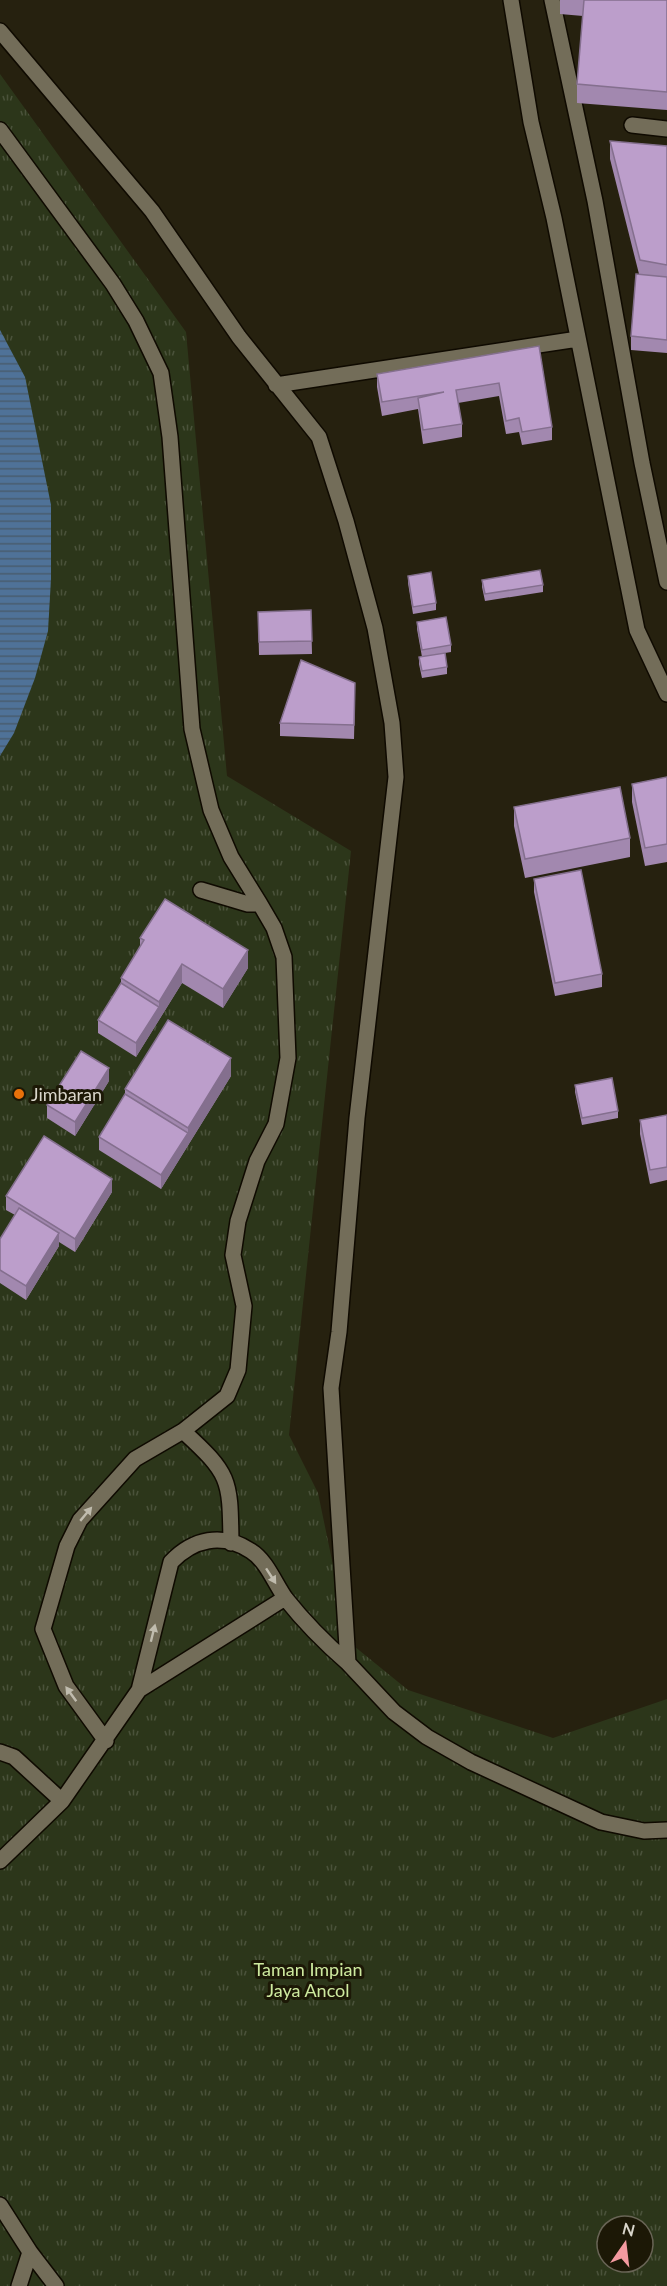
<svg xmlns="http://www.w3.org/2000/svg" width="667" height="2286" font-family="Lato,sans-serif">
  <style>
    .park { fill: url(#park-tufts); fill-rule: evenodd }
    .water { fill: url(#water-rules) }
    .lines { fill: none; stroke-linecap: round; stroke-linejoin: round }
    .minor-casing { stroke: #0f0a00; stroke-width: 18 }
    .minor { stroke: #736d59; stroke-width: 15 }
    .wall { fill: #a288af }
    .shaded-wall { fill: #846f8e }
    .building { fill: #bc9ecb; stroke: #846f8e; stroke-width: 1.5 }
    .oneway { fill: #c0bcae }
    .food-dot { fill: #e8710a; stroke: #1c1806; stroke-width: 2 }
    .labels { text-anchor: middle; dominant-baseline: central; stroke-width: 6; stroke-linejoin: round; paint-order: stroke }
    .poi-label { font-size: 18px; fill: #d9d6cb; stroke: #1c1806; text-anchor: start }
    .park-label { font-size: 18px; fill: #ceea9f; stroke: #1c1806 }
  </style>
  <defs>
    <pattern id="park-tufts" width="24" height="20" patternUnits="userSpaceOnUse" patternTransform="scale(1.5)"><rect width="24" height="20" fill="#2c361a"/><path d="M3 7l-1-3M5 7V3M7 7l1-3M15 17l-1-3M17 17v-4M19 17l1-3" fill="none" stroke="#4a523a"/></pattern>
    <pattern id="water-rules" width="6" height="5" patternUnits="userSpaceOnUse" patternTransform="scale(1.5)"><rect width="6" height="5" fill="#4f7298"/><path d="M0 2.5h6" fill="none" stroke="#495c6f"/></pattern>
  </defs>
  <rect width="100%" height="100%" fill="#26210f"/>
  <path class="park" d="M0,74l186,258 41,444 124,75 -62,584 29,58 31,149 59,48 145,48 114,-39v587h-667zM607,2226h36v36h-36z"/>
  <path class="water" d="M0,330l25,47 26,128v74l-3,52 -13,47 -21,55 -14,23z"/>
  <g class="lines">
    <defs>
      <path id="minor" d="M511,0l20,122 23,96 83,412 30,64
        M552,0l43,201 47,262 25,119
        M0,31l152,180 87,126 80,100 27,84 29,107 17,95 4,54 -39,341 -18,214 -8,56 17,275 46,49 33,25 44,25 130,60 43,9 23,-1
        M632,125l35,4
        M0,130l113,154 23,37 25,52 9,64 22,292 19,81 20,47 29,47
        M276,385l302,-46
        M183,1431c48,44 47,48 48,112
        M139,1690l146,-92
        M106,1741l-40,-55 -23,-57 24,-83 13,-26 55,-61 48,-28 44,-35 11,-26 6,-64 -11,-51 5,-34 19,-60 19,-37 12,-66 -4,-101 -10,-29 -14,-24h-12l-47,-14
        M0,1752l14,5 48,44 77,-111 32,-128c22,-23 51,-30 80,-11 16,10 24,33 35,48 19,24 39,44 62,64
        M0,1861l62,-60
        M0,2205l30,47 -11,34
        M30,2252l26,34"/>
    </defs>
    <use href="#minor" class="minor-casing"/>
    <use href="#minor" class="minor"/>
  </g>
  <path class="wall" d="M560,0h107v110l-90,-7v-19l6,-68 -23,-2z
    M610,141l57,5v207l-36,-3v-14l8,-62 -29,-115z
    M539,346l13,81v13l-30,5 -3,-13 -13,2 -7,-38 -41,7 4,21v13l-39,7 -5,-35 -36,7 -5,-29v-13z
    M408,576l28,27v7l-23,4 -5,-31z
    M482,580l61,5v7l-58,9 -3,-14z
    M311,610l1,44 -53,1 -1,-43z
    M417,622l34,23v7l-6,1 2,14v7l-25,4 -3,-14v-7h3l-5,-28z
    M355,696l-1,43 -74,-3v-13z
    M667,777v85l-22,4 -13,-64v-18z
    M514,807l116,31v19l-105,21 -11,-52z
    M534,879l68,95v13l-47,9 -21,-104z
    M140,938l108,30 -25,40 -41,-25 -46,74 -38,-24v-13l23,-37v-5l19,-31z
    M231,1076l-70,113 -62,-39v-13l26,-43v-5z
    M109,1081l-34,55 -28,-18v-13z
    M575,1085l43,26v7l-36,7 -7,-33z
    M667,1115v65l-17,4 -10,-50v-14z
    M112,1192l-37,60 -16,-10v4l-33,54 -26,-17v-44l15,-24 -9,-5v-14z"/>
  <path class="shaded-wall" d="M248,950v18l-25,40v-19z
    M182,964v19l-46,74v-14l23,-36v-5z
    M231,1058v18l-70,113v-14l27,-42v-5z
    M109,1068v13l-34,55v-14z
    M112,1179v13l-37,60v-13z
    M59,1233v13l-33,54v-14z"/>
  <path class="building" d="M584,0h83v92l-90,-8z
    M610,141l57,5v119l-27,-5z
    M636,274l31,3v63l-36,-4z
    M539,346l13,81 -30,5 -3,-14 -13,3 -7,-38 -43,7 6,34 -39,6 -5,-32 26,-6 -62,10 -5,-28z
    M540,570l3,15 -58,9 -3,-14z
    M431,572l5,31 -23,4 -5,-31z
    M311,610l1,31 -53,1 -1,-30z
    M446,617l5,28 -29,5 -5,-28z
    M445,653l2,14 -25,4 -3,-14z
    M301,660l54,23 -1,42 -74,-2z
    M667,777v67l-22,4 -13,-64z
    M620,787l10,51 -105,21 -11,-52z
    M581,870l21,104 -47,9 -21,-104z
    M165,899l83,51 -25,39 -41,-25 -23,38 -38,-24 23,-38 -4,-2z
    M121,983l38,24 -23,36 -38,-23z
    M168,1020l63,38 -43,70 -63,-39z
    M81,1051l28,17 -34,54 -28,-17z
    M612,1078l6,33 -36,7 -7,-33z
    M125,1094l63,39 -27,42 -62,-38z
    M667,1115v52l-17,3 -10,-50z
    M44,1136l68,43 -37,60 -69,-43z
    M19,1208l40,25 -33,53 -26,-16v-31z"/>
  <defs><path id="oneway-solid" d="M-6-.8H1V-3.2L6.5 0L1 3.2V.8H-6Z" transform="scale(1.5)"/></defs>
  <g class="oneway">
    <use href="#oneway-solid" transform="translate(86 1514) rotate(-50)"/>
    <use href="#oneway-solid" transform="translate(271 1576) rotate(57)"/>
    <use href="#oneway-solid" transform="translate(153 1633) rotate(-76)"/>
    <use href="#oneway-solid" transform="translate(71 1694) rotate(-126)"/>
  </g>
  <circle class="food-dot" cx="19" cy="1094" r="6"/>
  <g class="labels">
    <g class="poi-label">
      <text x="31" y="1094">Jimbaran</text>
    </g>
    <g class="park-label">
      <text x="308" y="1969">Taman Impian<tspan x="308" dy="21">Jaya Ancol</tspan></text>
    </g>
  </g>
  <g transform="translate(625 2244) rotate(14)"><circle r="28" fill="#1c1806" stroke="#686455" stroke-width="1.5"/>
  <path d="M0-4.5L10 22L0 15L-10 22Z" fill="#f49aa0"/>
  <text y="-9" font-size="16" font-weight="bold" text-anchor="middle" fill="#d9d6cb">N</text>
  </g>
</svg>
